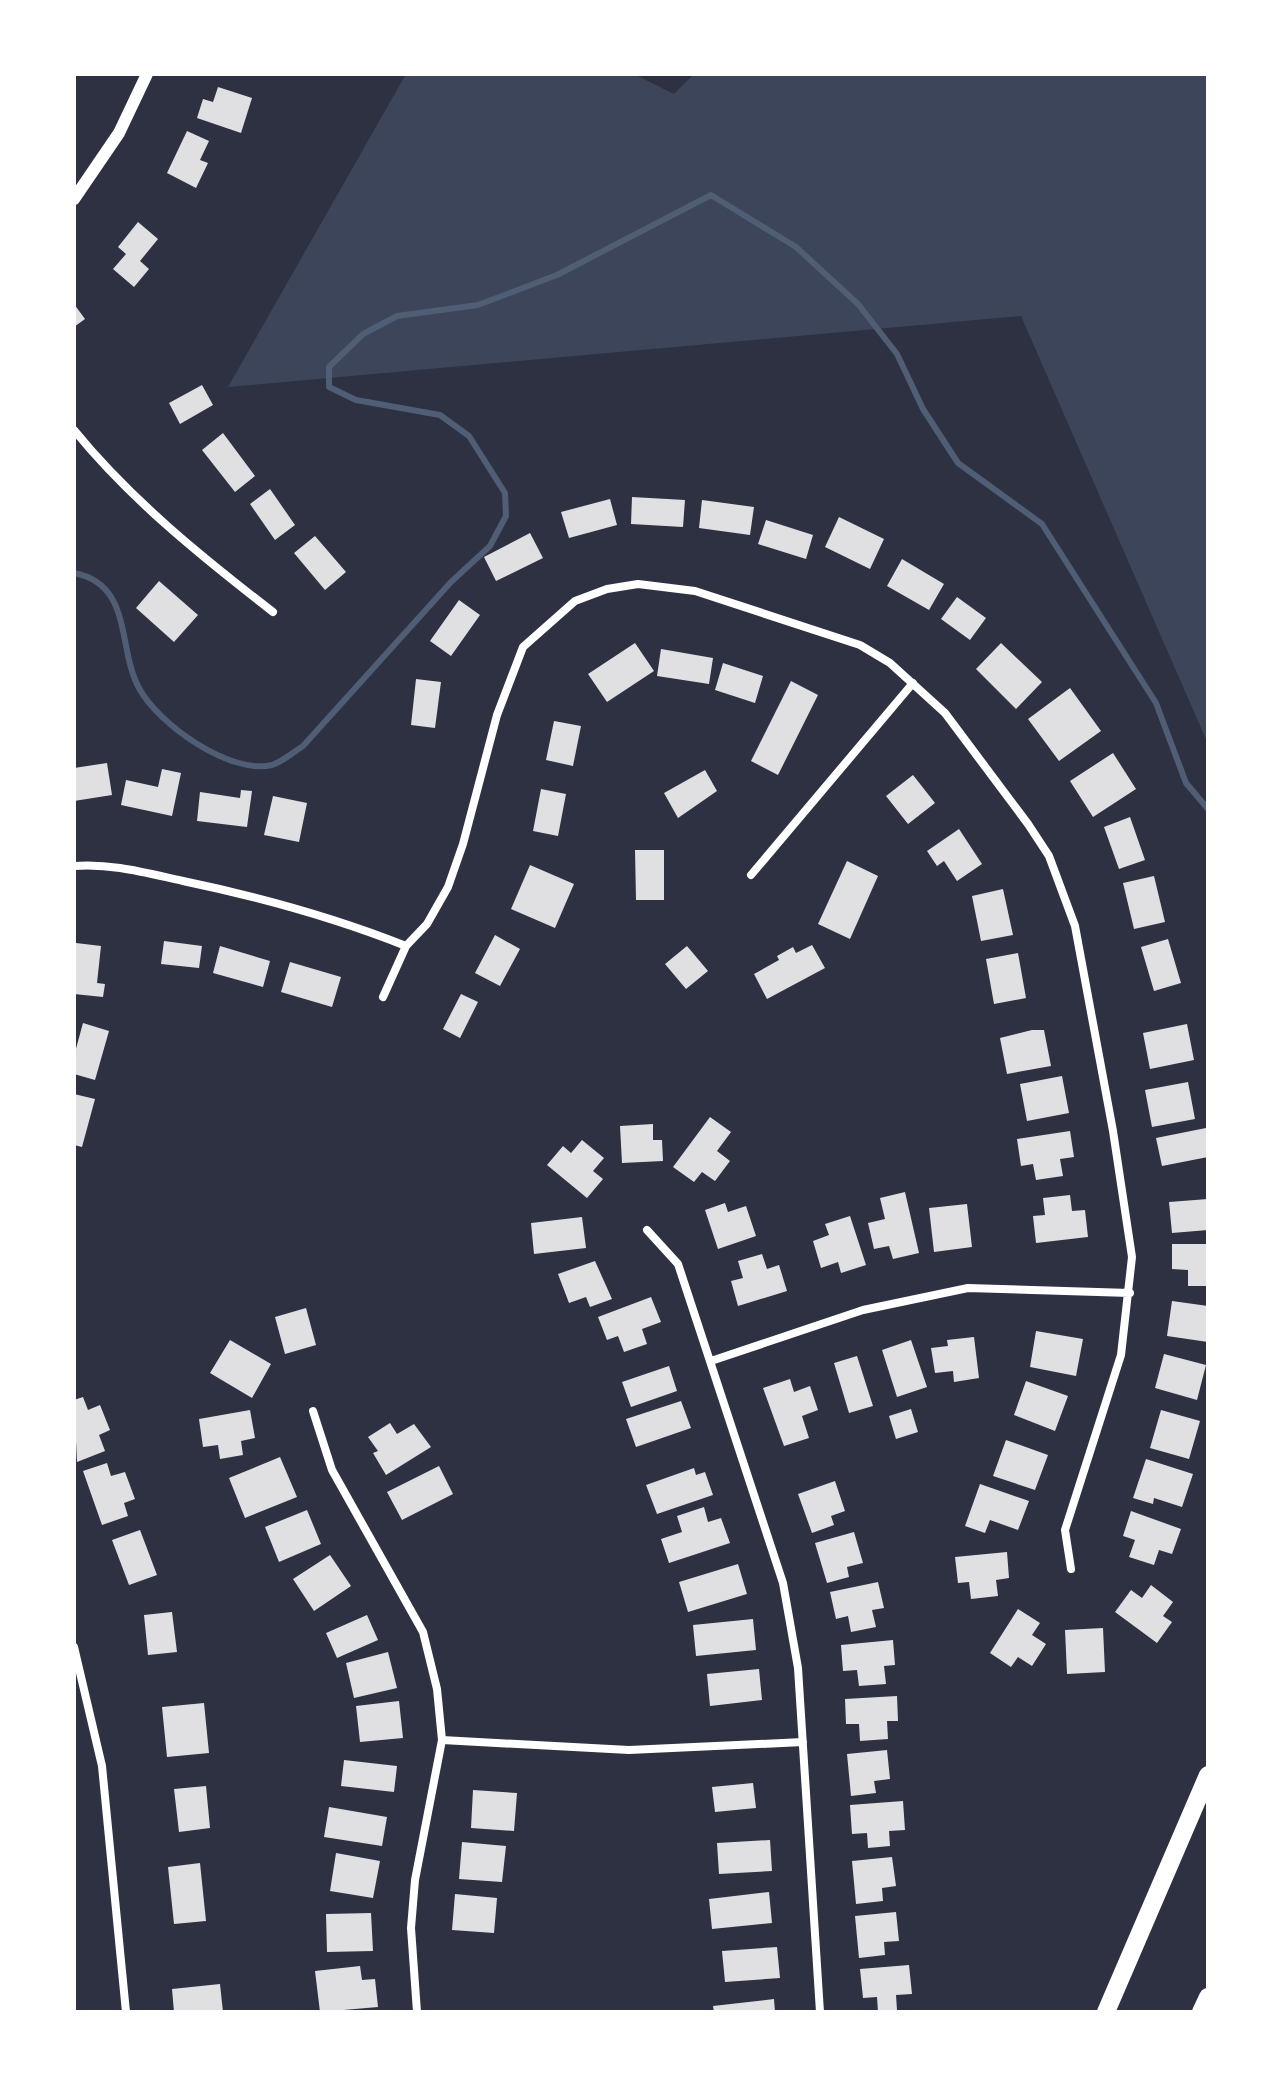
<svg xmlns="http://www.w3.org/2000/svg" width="1282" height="2086" font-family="Cabin,sans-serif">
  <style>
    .green { fill: #3c4559 }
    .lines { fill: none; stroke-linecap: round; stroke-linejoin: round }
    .stream { stroke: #4f5d75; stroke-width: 6 }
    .building { fill: #e0e0e3 }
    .minor { stroke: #fff; stroke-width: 8 }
    .tertiary { stroke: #fff; stroke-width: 12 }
    .motorway { stroke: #fff; stroke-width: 18 }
  </style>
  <rect width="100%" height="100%" fill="#2d3142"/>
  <path class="green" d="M406,74h228l40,20 20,-20h514v670l-187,-428 -793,71z"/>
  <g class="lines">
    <path class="stream" d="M74,573c59,11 43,75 65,115 19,36 91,87 133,77 10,-3 22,-13 31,-19l148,-164 39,-36 16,-30 -1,-23 -36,-57 -29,-21 -84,-15 -27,-13v-20l34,-33 34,-18 81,-11 79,-30 154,-80 85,52 62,57 39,50 26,55 35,54 84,61 114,179 30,80 22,26"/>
  </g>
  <path class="building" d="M218,87l34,11 -11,35 -44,-15 6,-19 10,3z
    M187,131l22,10 -9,19 8,3 -12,25 -29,-15z
    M138,222l20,17 -18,22 9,8 -15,18 -21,-18 13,-15 -8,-7z
    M74,304l11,15 -11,8z
    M202,385l11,20 -33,19 -11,-21z
    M223,433l32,43 -20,16 -33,-42z
    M270,489l25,36 -20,15 -25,-36z
    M632,497l53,3 -2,27 -52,-3z
    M610,499l7,26 -48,13 -8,-26z
    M702,500l52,7 -4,28 -51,-7z
    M839,517l45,22 -14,30 -45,-22z
    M766,520l47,15 -7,24 -48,-15z
    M530,533l13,25 -47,23 -12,-24z
    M315,536l31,36 -21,18 -31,-37z
    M902,559l42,25 -15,26 -42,-24z
    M159,581l39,34 -24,27 -38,-34z
    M957,597l29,21 -16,22 -29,-21z
    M459,600l21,15 -29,41 -21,-15z
    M635,643l19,28 -47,31 -19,-28z
    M1001,643l41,39 -26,27 -40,-40z
    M661,649l52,9 -4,26 -52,-8z
    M723,663l40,13 -8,27 -40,-13z
    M416,679l25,3 -6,46 -24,-3z
    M791,681l27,14 -40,80 -27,-14z
    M1070,688l31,43 -42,30 -31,-42z
    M554,721l27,5 -8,40 -27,-6z
    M1113,753l23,36 -43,28 -23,-36z
    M107,763l5,32 -38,6v-33z
    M162,769l19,4 -9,43 -51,-11 5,-25 32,7z
    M705,770l12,21 -39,27 -14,-25z
    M913,775l22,28 -27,21 -22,-28z
    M541,789l25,5 -8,42 -25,-5z
    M241,790l11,1 -5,36 -50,-6 3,-29 40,6z
    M273,796l34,7 -8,39 -35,-7z
    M1130,817l15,43 -26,9 -15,-42z
    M959,829l23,35 -25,17 -13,-20 -7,5 -10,-15z
    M635,850h29v50h-28z
    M847,861l31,15 -28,63 -32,-15z
    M530,865l44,19 -19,44 -44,-19z
    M1154,876l11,46 -31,7 -11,-46z
    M1003,889l10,46 -32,6 -9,-45z
    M495,935l25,14 -20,37 -25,-13z
    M1168,939l13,44 -27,8 -13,-44z
    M164,941l38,5 -3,22 -38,-4z
    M76,943l25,3 -4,37 8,1 -2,13 -29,-3z
    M812,945l13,23 -58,31 -13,-25 25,-14 -2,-4 16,-9 3,6z
    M220,946l50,15 -7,26 -50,-14z
    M687,946l21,25 -22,18 -21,-25z
    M1018,953l8,45 -32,6 -8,-45z
    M290,962l51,15 -9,30 -51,-15z
    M461,994l17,8 -18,36 -17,-9z
    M83,1023l26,8 -14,49 -21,-6v-18z
    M1187,1024l7,36 -44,9 -7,-36z
    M1032,1030h12l7,36 -44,8 -7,-36z
    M1062,1076l7,37 -42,8 -7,-37z
    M1188,1082l7,37 -43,8 -7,-37z
    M74,1094l21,5 -13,48 -8,-2z
    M710,1117l21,15 -14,19 13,10 -15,20 -13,-9 -8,10 -21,-15z
    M653,1124v16h9l1,21 -41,2 -2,-37z
    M1206,1128l2,29 -46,9 -6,-28z
    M1070,1131l4,26 -14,2 3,17 -27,4 -3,-16 -12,2 -4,-27z
    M582,1140l22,18 -11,13 10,8 -16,19 -40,-33 16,-19 8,7z
    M905,1192l14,61 -26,6 -4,-13 -15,3 -6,-26 17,-4 -5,-21z
    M1070,1195l2,16 13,-1 3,27 -52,6 -3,-27 12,-1 -2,-17z
    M1208,1199v31l-36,3 -3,-31z
    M725,1203l3,9 18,-6 10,30 -38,13 -13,-39z
    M967,1204l5,43 -38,5 -5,-44z
    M850,1216l16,49 -25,8 -3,-11 -17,6 -8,-27 16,-6 -4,-11z
    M582,1217l4,31 -52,6 -3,-31z
    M1172,1244h36v42h-20v-16l-16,-1z
    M762,1254l5,15 12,-4 8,26 -49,15 -7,-25 12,-3 -5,-17z
    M595,1261l17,38 -22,8 -4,-10 -17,6 -11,-29z
    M651,1297l10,25 -19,7 5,15 -23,8 -6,-16 -11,4 -9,-23z
    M1172,1301l36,5v36l-41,-6z
    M306,1308l10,37 -31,9 -10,-37z
    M1036,1331l47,8 -7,37 -46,-9z
    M974,1337l5,41 -25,4 -1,-11 -18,2 -4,-25 17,-2 -1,-6z
    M230,1340l41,24 -19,34 -42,-25z
    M911,1340l16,47 -30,10 -15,-47z
    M1164,1354l42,11 -9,35 -42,-12z
    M857,1356l16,50 -24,7 -15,-50z
    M669,1366l8,25 -46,16 -9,-25z
    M790,1379l4,13 16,-6 8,24 -16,6 7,22 -25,8 -21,-58z
    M1026,1381l42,15 -13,35 -41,-16z
    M83,1397l5,13 12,-5 10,25 -11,5 6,16 -28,11 -3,-62z
    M681,1401l10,27 -55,19 -10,-28z
    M911,1409l7,23 -22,7 -7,-23z
    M250,1410l5,28 -14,3 2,14 -23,4 -2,-14 -15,2 -4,-28z
    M1161,1410l39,11 -11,38 -39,-11z
    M390,1423l7,11 17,-10 17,23 -45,28 -13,-22 5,-2 -10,-14z
    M1006,1440l42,15 -13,35 -42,-14z
    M280,1457l17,40 -52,21 -16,-40z
    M1146,1459l47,15 -11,33 -28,-9 -1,6 -20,-6z
    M107,1463l4,13 14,-4 10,27 -11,4 4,13 -26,9 -19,-54z
    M439,1466l14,28 -51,26 -15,-28z
    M694,1468l2,7 9,-3 8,23 -56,19 -11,-29z
    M835,1481l10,30 -14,5 3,9 -22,8 -14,-39z
    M980,1484l49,17 -11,29 -28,-10 -5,13 -20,-7z
    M704,1507l4,15 13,-4 9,25 -61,20 -8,-24 21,-7 -5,-16z
    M307,1510l14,34 -42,18 -14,-35z
    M1131,1511l50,18 -9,25 -13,-4 -5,15 -25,-8 6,-17 -12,-4z
    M140,1530l17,45 -28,10 -17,-45z
    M854,1532l9,31 -16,4 2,10 -22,6 -12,-40z
    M1007,1552l2,26 -13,2 2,16 -27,3 -2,-17 -11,1 -3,-26z
    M330,1555l21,31 -37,25 -21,-32z
    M738,1564l9,30 -59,18 -9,-30z
    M878,1582l6,26 -12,2 4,17 -25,5 -3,-16 -12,3 -6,-27z
    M1151,1585l22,17 -10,14 9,6 -15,21 -42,-31 16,-22 11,8z
    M1018,1609l22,14 -8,12 14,9 -14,22 -14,-9 -7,10 -21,-14z
    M172,1612l5,40 -29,3 -4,-40z
    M367,1615l11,25 -41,18 -11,-25z
    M753,1619l3,31 -60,6 -3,-31z
    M1103,1628l2,44 -38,2 -2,-44z
    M893,1640l2,25 -11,1 2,18 -27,2 -2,-16 -14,1 -2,-26z
    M388,1652l9,36 -43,10 -8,-35z
    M759,1669l3,31 -52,6 -3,-32z
    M897,1696l1,25h-11l1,18 -28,2 -1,-17h-13l-1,-25z
    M399,1701l4,37 -43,4 -4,-36z
    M204,1703l5,50 -42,4 -5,-50z
    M887,1750l3,29 -16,2 2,12 -25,3 -4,-42z
    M344,1760l53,6 -3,26 -53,-6z
    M753,1783l3,25 -41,4 -3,-25z
    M206,1786l4,42 -31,4 -5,-43z
    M473,1790l44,3 -3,38 -43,-3z
    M903,1801l2,29 -16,1 1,15 -22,2 -1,-15 -15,1 -2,-29z
    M329,1807l58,10 -5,29 -58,-9z
    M770,1840l2,31 -53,3 -2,-31z
    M462,1842l44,4 -4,36 -43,-3z
    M336,1853l44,8 -7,37 -43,-7z
    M892,1857l4,29 -14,2 1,13 -27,3 -4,-43z
    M200,1863l6,58 -32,3 -6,-57z
    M769,1892l3,31 -60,6 -3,-30z
    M455,1894l42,4 -3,35 -42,-3z
    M896,1912l3,29 -15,1 1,13 -26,3 -4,-42z
    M371,1913l2,38 -46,1 -1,-38z
    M777,1947l3,31 -55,4 -3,-31z
    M909,1965l3,29 -16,1 1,15 -19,2 -1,-15 -14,1 -3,-29z
    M360,1966l2,14 13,-1 3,28 -58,5 -5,-41z
    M220,1984l3,28h-49l-2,-23z
    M774,1999l1,13h-61l-1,-6z"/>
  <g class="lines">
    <path class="minor" d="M74,430c57,70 128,127 199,182
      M74,866c37,-3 72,7 109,15 77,16 150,36 223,65
      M751,875l162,-192
      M383,997l23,-51 21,-22 21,-37 15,-43 34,-129 26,-68 52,-46 32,-12 31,-5 57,7 165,54 30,18 55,50 83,111 21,32 26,70 38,205 19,126 -11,98 -56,175 6,39
      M647,1230l31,34 105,319 15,85 22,344
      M711,1361l152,-51 105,-22 162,5
      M313,1411l19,59 91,162 14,57 5,51 -27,140 -4,48 6,84
      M74,1647l28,119 24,246
      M442,1740l187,10 174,-8"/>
    <path class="tertiary" d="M74,199l45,-66 28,-59"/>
    <path class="motorway" d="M1106,2012l102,-237
      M1201,2012l7,-15"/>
  </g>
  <rect width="1282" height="2086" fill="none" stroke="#ffffff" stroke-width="152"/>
</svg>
